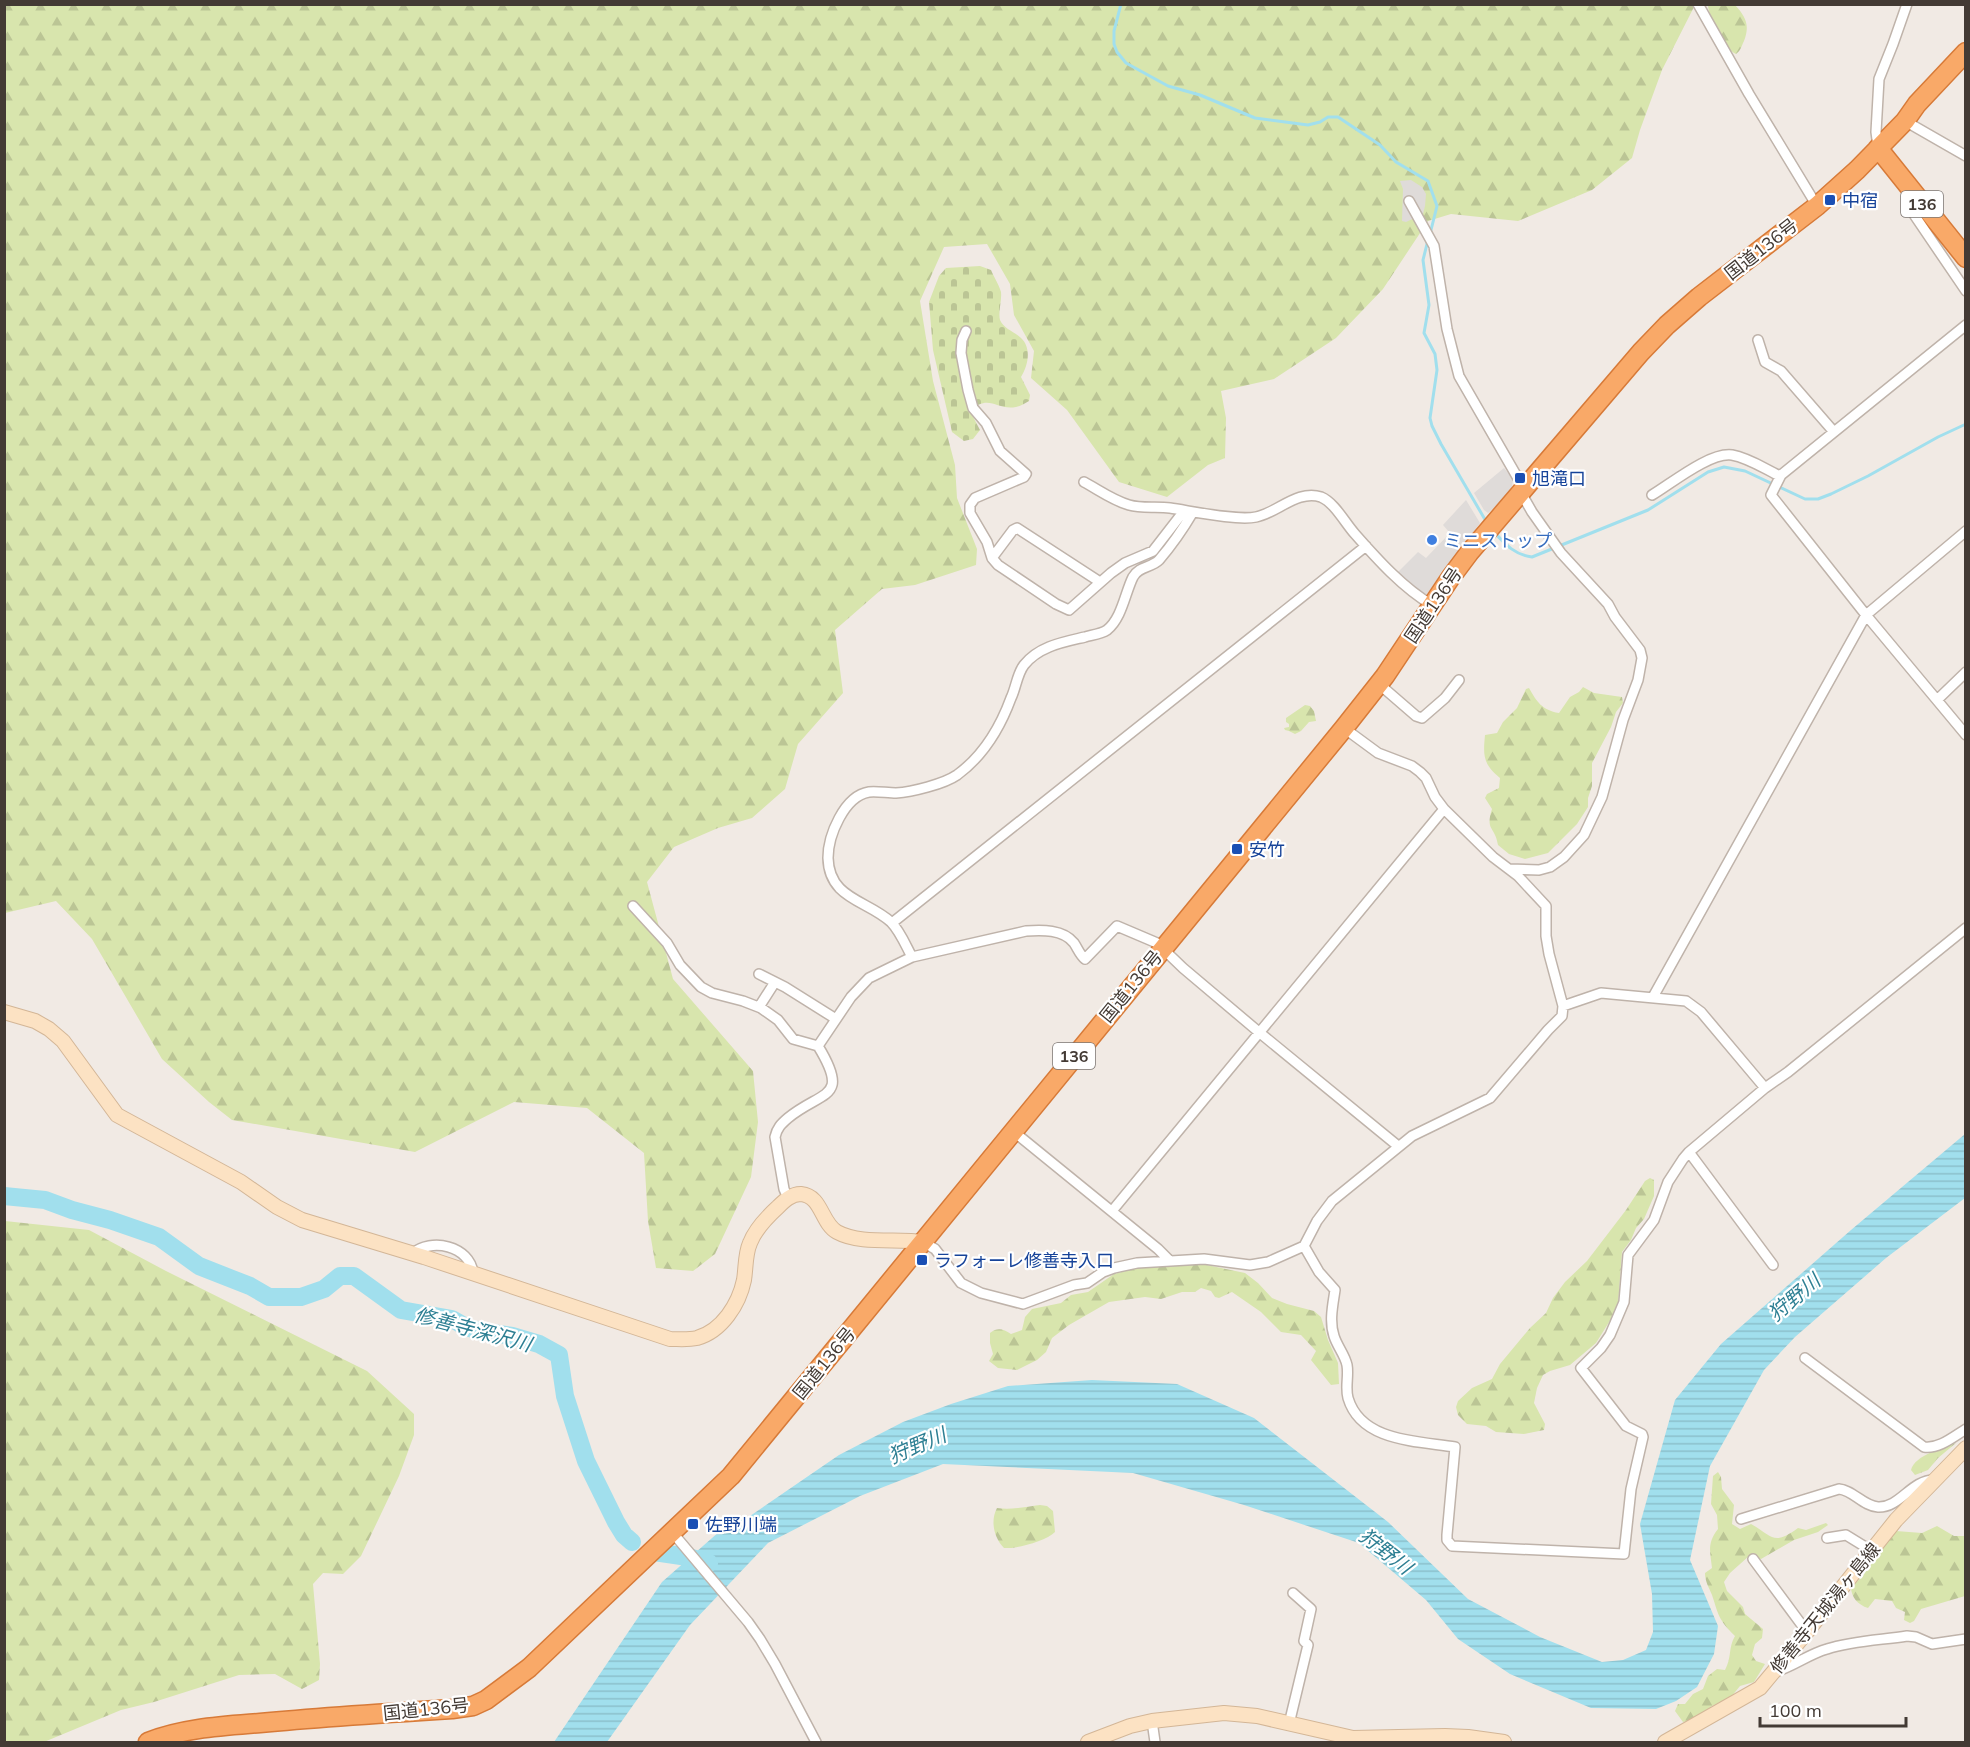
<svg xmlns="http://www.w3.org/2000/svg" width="1970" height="1747" font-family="Mulish,'Noto Sans JP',sans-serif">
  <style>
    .forest { fill: url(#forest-firs) }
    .cemetery { fill: url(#cemetery-stones) }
    .parking { fill: #dfdbd9 }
    .water { fill: url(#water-rules) }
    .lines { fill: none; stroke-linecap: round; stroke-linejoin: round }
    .stream { stroke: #a1dfed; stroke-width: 3 }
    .river { stroke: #a1dfed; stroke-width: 18 }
    .street-casing { stroke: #bfb3aa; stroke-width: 12 }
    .secondary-casing { stroke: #d3b697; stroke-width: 16 }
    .highway-casing { stroke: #d77a38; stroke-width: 21 }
    .street { stroke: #fff; stroke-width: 9 }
    .secondary { stroke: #fce2c3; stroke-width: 14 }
    .highway { stroke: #f9a968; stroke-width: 18 }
    .transit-dot { fill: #1a4fb4; stroke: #fff; stroke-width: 2 }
    .shop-dot { fill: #3f7fe0; stroke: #fff; stroke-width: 2 }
    .labels { text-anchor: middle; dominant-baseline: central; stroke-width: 4.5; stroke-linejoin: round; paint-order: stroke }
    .shield { fill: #fff; stroke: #7b7571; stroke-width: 1.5 }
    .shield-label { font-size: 16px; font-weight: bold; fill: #433a34 }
    .transit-label { font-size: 18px; fill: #164399; stroke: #fff; text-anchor: start }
    .street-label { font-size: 18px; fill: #433a34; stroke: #fff }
    .shop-label { font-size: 18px; fill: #366cbe; stroke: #fff; text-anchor: start }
    .water-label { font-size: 20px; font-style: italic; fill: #2d7f93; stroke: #fff }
  </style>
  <defs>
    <pattern id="forest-firs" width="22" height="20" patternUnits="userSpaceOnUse" patternTransform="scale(1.5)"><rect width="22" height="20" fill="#d8e5ad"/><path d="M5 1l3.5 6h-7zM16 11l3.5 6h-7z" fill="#bbc595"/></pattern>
    <pattern id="cemetery-stones" width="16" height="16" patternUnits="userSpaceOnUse" patternTransform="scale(1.5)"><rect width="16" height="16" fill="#d8e5ad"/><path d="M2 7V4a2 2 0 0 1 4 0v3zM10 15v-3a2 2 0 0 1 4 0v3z" fill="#bbc595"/></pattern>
    <pattern id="water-rules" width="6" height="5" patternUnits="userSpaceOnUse" patternTransform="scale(1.5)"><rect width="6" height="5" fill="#a1dfed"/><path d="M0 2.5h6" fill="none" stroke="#8cc0cc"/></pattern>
  </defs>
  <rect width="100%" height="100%" fill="#f1eae4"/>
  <path class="forest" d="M4,5h1691l-33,65 -22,60 -8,28 -40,32 -74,31 -67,-7 -23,7 -45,68 -47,49 -62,41 -53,12 5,27 -1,40 -17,7 -41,32 -48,-15 -52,-72 -36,-32 3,-27 -20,-36 -4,-31 -23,-40 -43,3 -24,54 13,80 22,84 2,33 20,51 -1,16 -61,20 -33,4 -47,41 8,63 -45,51 -13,45 -33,29 -34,10 -44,19 -27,35 26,97 80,92 5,51 -7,55 -36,77 -22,17 -37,-3 -8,-47 -4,-68 -57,-45 -73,-6 -99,50 -183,-32 -23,-18 -47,-43 -70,-120 -36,-38 -51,12z
    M1708,5h27c11,12 15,20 9,36 -3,6 -3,9 -8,13 -12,-5 -28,-38 -28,-49z
    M1583,687l11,6 28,4 1,6 -7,9 -5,15 -19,36v23l-4,12v9l-11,17 -29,29 -23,6 -16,-5 -11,-9c-3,-19 -13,-14 -6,-36l-7,-11 2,-4 12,-6 1,-10c-17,-14 -17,-22 -15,-43l12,-2 6,-11 14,-14 9,-19 3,-1c8,14 13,22 30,25l11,-16 9,-5z
    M1305,705l5,1 4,5 2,10 -7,1 -8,9 -6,3 -6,-3 -4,-1 -1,-2 5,-1v-3l-3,-2v-4z
    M1650,1178l4,2v16l-10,23 -8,9 -5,12 -9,12 -4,53 -7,14 -15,24 -26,22 -20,6 -7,4 -6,13 -3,15 11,21 -1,6 -20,4 -28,-2 -10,-6 -19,-2 -9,-9 -2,-8 2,-6 14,-13 20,-9 8,-15 30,-36 16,-15 7,-15 12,-16 22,-21 39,-51 19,-29z
    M5,1221l84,9 77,41 201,100 47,43v21l-15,41 -38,80 -18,18 -20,-1 -10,11 7,80 -1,16 -17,9 -27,-15 -36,1 -85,27 -33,8 -77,32h-39z
    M1202,1264l43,9 13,10 14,15 15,6 27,7 7,6 7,23 10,23 1,21 -8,1 -20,-25 5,-9 -15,-16 -20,-3 -20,-20 -29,-20 -13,6 -4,-1 -4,-6 -10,-3 -6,4h-13l-21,7 -16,-2 -36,5 -40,23 -17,13 -6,14 -9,8 -20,10 -19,-2 -9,-7 4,-7 -3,-11v-10c8,-6 13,-4 21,1l11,-4 3,-13 7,-8 29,-6 10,-8 17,-3 26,-18 23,-6z
    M1956,1443l-18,15 -10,12 -13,5 -4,-5c4,-15 32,-22 45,-27z
    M1718,1472l3,5 1,12 12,16 -2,19 8,5 11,-5c23,13 22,22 47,4l8,2 20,-7 2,2 -10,7 -24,8 -33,19 -12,-3 -19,17 -6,9 3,9 16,16 2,7 18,15 -1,9 -7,6 -3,11 4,6 9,3 -11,18 -14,4 -9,11 -19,9 -22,15 -7,1 -8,-11 3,-7h7l8,-10 10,-5 5,-13 9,-7 8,1c7,-13 3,-22 10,-34 -17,-17 -16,-20 -23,-41 -3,-8 -7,-13 -7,-22l7,-5c-2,-17 -5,-25 6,-39l-1,-14 -6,-11 2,-28z
    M1040,1505l7,1 6,5 2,21c-9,9 -38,17 -51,16 -10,-10 -14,-27 -7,-40 13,2 29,-1 43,-3z
    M1937,1526l17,10h11v60l-44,13 -7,12 -4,2 -6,-3 1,-8 -9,-4 -4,-7 -17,-2 -7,9c-10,-3 -17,-11 -17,-21l12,-11 10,-20 23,-25 26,2z"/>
  <path class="cemetery" d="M980,266l11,4c3,7 8,15 10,22 1,8 -3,20 -1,28 4,9 15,12 21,18 11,10 7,28 0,39l9,18 -1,6c-4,2 -8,5 -13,6 -19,4 -27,-14 -46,4l10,19 -7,9 -9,2 -12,-9 -19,-82 -4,-48 10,-26 7,-8z"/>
  <path class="parking" d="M1411,180l11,7 4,7 -1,12 -2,8 -17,8 -4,-1 1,-32 -3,-8z
    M1504,468l9,11 -2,13 -23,21 -4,-3 -10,-17z
    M1466,500l14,23 -52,70 -3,2 -27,-23 20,-20 8,6 24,-25 -7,-8z"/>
  <path class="water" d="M1965,1134v64l-79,60 -91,79 -31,33 -54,96 -20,94 28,66 -4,28 -17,33 -21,14 -20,8 -65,-1 -81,-34 -52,-35 -32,-39 -67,-57 -115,-38 -111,-32 -190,-9 -83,32 -92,47 -78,82 -83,117h-53l108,-160 58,-51 30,-15 89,-61 64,-33 48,-18 57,-18 84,-6 85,4 77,34 134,104 80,77 72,38 62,25 21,-2 23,-10 7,-18 -1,-38 -12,-70 35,-124 46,-56 130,-114z"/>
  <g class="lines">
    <path class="stream" d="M1121,4l-7,27v13l3,8 9,11 42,23 32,9 55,23 53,7 12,-3 8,-5h10l42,28 16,17 32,19 9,25 -7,28
      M1428,240l-5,20 6,45 -5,28 11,21 2,16 -7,48 2,8 9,18 46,79
      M1495,533c11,12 20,22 37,24l116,-47 60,-38 16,-5 21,4 60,28h13l13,-5 37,-18 70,-39 28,-13"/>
    <path class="river" d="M4,1196l41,4 27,10 38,10 49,17 40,29 51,20 19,11h32l23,-8 16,-13h14l47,34 51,9 14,8 13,4 33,5 27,8 20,11 6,41 21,65 30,61 8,13 8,7
      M654,1552l34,5 21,6"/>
    <defs>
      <path id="street" d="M1698,4l51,90 68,112
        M1905,121l61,35
        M1878,147l-2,-15 3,-53 14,-35 14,-40
        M1409,201l25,45 13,83 12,47 64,111
        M1920,201l-5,15 51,75
        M1966,325l-185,150 -10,20 95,120 100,120
        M966,331l-4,9 -1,13 7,37 5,18 13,15 14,28 26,23 -2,3 -49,21 -5,7v8l17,29 5,16 6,7 58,39 13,6 42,-37 14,-10 28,-12 31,-40
        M1758,340l7,22 16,9 53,61
        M1084,482c15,8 28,18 45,23 13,4 28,1 41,3 21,3 67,13 86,9 21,-4 42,-28 65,-20 14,6 24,26 34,37 22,25 48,54 77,71
        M1652,495c20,-12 58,-43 80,-40 17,3 33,14 48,21
        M992,558l21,-28 4,-2 83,54
        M1379,684l37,32 6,2 23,-20 14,-18
        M1937,700l29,-28
        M1509,869l30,1 11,-3 14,-10 20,-22 18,-38 21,-77 15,-40 4,-22 -2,-8 -25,-33 -7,-13 -47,-51 -29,-41 -12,-21
        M633,906l34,37 13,22 21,22 11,6 31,8 18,7 17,12 15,19 25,7c33,54 4,44 -30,72 -7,6 -11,10 -13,19l9,52 4,9
        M892,923l474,-377
        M912,957c-6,-11 -12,-26 -21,-35 -24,-22 -62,-23 -63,-64 0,-22 16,-62 41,-66 8,-1 18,1 27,1 16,-1 48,-9 61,-18 26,-19 43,-47 54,-77 5,-10 6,-24 13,-33 15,-19 40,-23 61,-28 7,-2 16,-3 22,-7 15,-12 18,-37 26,-53 6,-11 18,-9 26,-17 13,-15 24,-31 34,-48
        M759,974l26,13 51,32
        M1653,997l213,-382 100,-84
        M1563,1006l38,-13 85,8 15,11 64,76
        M759,1007l16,-25
        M818,1046l33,-49 18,-19 43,-21 114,-26c16,-1 37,-2 48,12 4,6 6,12 11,16l32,-33 40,17 26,25 77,65 138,113
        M1013,1131l145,118 11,11
        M1689,1152l84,113
        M1112,1211l332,-402
        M923,1242l12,7 26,34 20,10 42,11 51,-19 13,-2 16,-11 11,-4 23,-5 67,-4 46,6 18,-3 36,-16 13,-25 15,-20 80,-65 78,-38 58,-68 14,-14 1,-10 -14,-52 -3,-18v-30l-28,-30 -25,-19 -49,-48 -9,-12 -9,-19 -6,-6 -8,-6 -34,-13 -34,-25
        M1304,1246l15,26 16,18c-2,14 -6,31 -1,46 3,10 11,19 13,29 2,11 -2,22 1,33 13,44 70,43 107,49l-8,88v5l5,6 172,8 7,-65 12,-52 -1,-3 -16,-8 -45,-58 20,-20 9,-13 14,-33 4,-47 26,-35 14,-38 15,-23 6,-7 76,-64 23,-16 178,-144
        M412,1254c19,-17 58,-8 61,19
        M1805,1358l119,89c15,2 29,-10 42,-18
        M1741,1519l98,-30c14,1 24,17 39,18 22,1 33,-27 56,-27
        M672,1532l76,90 12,17 15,25 41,78
        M1827,1538l19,-3 26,16
        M1753,1559l54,73
        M1775,1672c19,-6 34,-18 52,-23 25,-8 54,-9 80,-13l9,1 16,7 34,-5
        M1152,1721l3,21
        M1289,1724l19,-79 -4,-4 7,-32 -18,-16"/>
      <path id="secondary" d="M4,1012l31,9 14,8 14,12 54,74 124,67 36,25 25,13 122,37 246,82c9,0 18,1 27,-1 25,-7 42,-34 47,-58 2,-12 1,-26 6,-37 5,-13 17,-26 28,-36 6,-6 13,-13 23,-13 21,2 20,29 36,38 24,13 60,6 86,10
        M1088,1742l42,-16 22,-5 72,-8 33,3 96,22 92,-2 23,1 36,5
        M1665,1742l95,-54 46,-55 90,-113 70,-72"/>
      <path id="highway" d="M1878,148l88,110
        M148,1742c35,-14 75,-16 112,-19 64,-6 128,-10 192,-14l21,-3 13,-6 43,-32 202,-192 613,-748 41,-52 66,-99 18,-24 172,-201 26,-27 32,-28 118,-91 40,-36 48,-49 12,-17 49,-52"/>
    </defs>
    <use href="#street" class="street-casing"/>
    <use href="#secondary" class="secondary-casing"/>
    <use href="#highway" class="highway-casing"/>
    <use href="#street" class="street"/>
    <use href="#secondary" class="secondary"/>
    <use href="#highway" class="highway"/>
  </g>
  <g class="transit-dot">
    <rect x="1824" y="194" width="12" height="12" rx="3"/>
    <rect x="1514" y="472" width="12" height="12" rx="3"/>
    <rect x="1231" y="843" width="12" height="12" rx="3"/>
    <rect x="916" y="1254" width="12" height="12" rx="3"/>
    <rect x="687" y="1518" width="12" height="12" rx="3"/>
  </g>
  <circle class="shop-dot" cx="1432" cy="540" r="6"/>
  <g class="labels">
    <g class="shield">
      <rect x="1901" y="191" width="42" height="26" rx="4.5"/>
      <rect x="1053" y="1043" width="42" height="26" rx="4.5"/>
    </g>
    <g class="shield-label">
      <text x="1922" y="204">136</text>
      <text x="1074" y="1056">136</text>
    </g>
    <g class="transit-label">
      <text x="1842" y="200">中宿</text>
      <text x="1532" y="478">旭滝口</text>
      <text x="1249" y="849">安竹</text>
      <text x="934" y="1260">ラフォーレ修善寺入口</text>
      <text x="705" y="1524">佐野川端</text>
    </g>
    <g class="street-label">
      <text transform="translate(1761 249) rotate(-38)">国道136号</text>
      <text transform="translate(1433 605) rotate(-56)">国道136号</text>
      <text transform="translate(1131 986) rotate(-51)">国道136号</text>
      <text transform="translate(824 1363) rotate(-51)">国道136号</text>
      <text transform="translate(1825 1608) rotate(-51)">修善寺天城湯ヶ島線</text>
      <text transform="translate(426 1709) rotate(-6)">国道136号</text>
    </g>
    <g class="shop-label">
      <text x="1444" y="540">ミニストップ</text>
    </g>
    <g class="water-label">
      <text transform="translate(1794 1297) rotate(-40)">狩野川</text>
      <text transform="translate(473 1329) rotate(15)">修善寺深沢川</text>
      <text transform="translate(917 1445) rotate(-23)">狩野川</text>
      <text transform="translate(1386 1551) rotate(38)">狩野川</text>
    </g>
  </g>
  <rect width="1970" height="1747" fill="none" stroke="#433a34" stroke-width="12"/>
  <path d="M1760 1717v9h146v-9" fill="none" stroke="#433a34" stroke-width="3"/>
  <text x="1769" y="1717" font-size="18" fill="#433a34" stroke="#ffffff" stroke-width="4.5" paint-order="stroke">100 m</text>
</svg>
